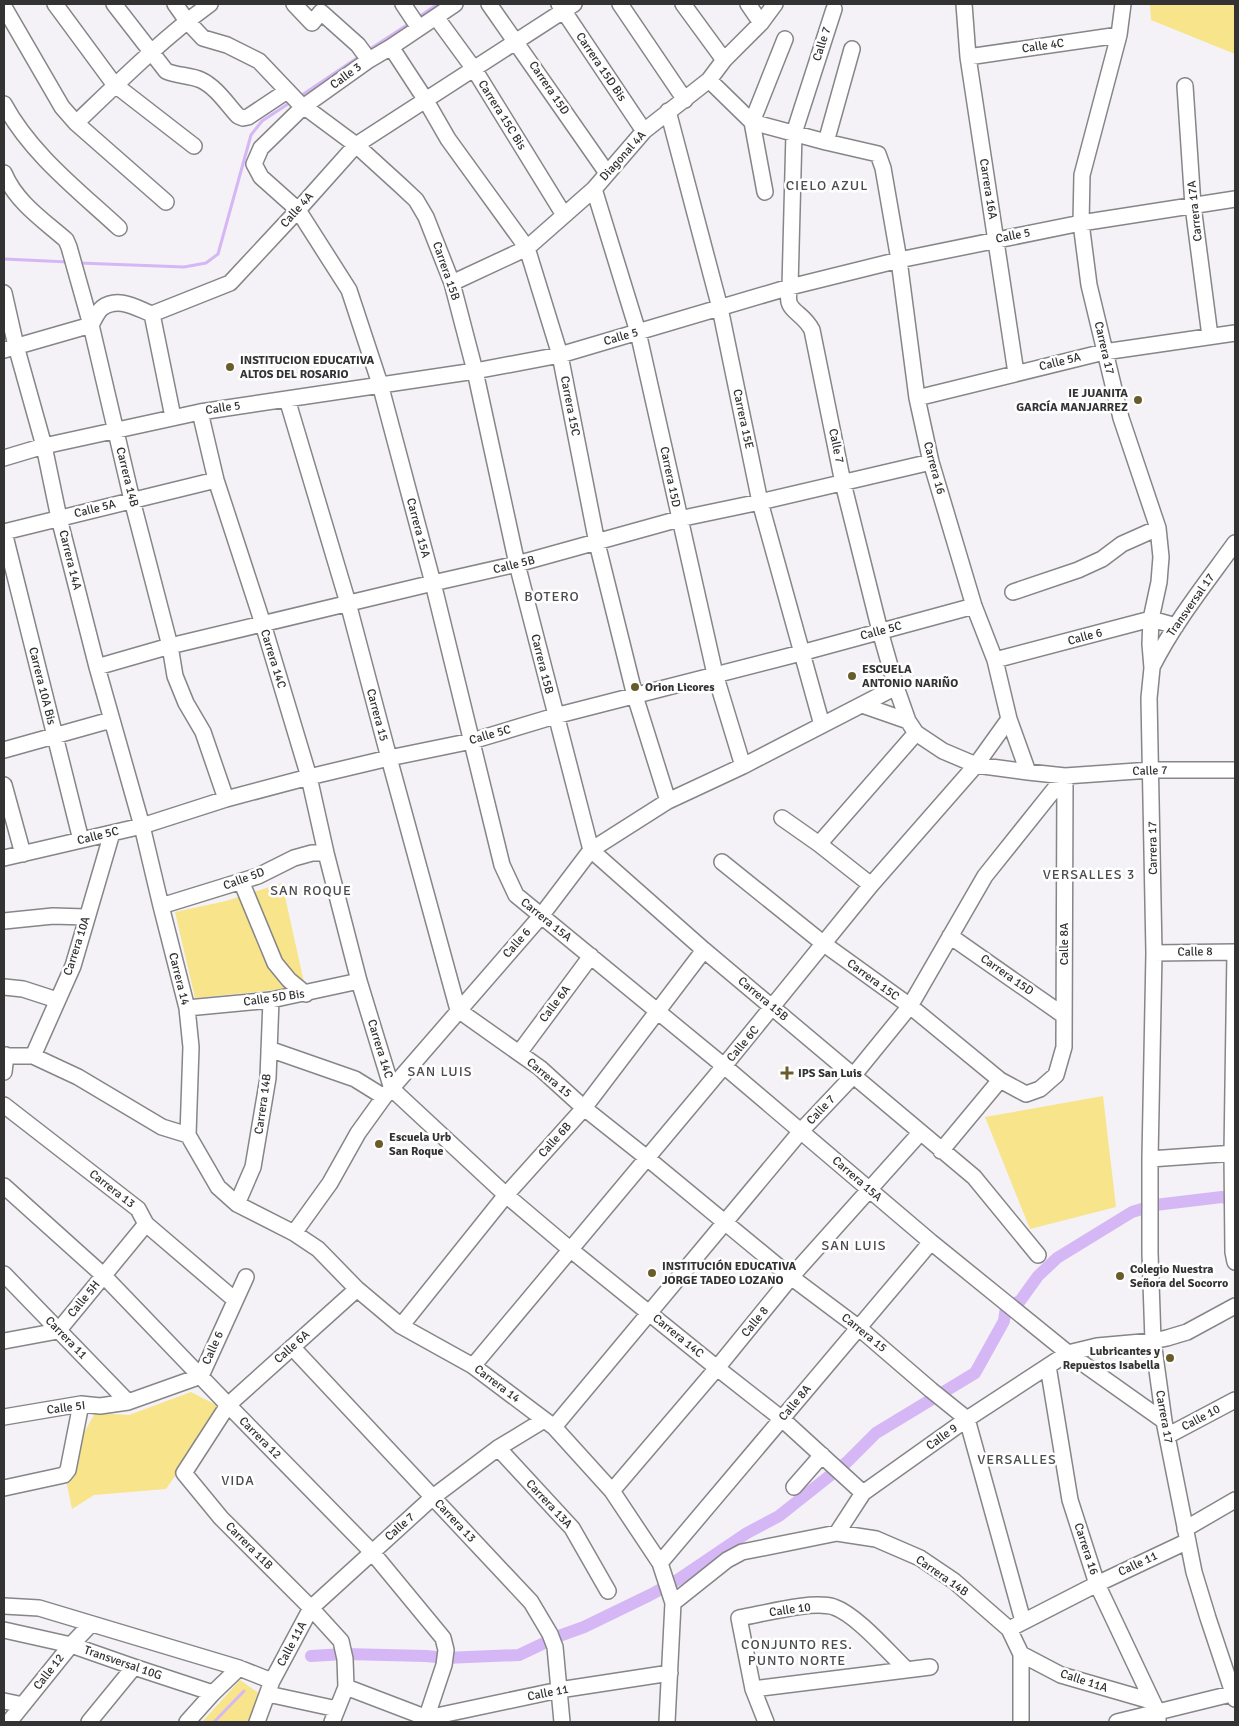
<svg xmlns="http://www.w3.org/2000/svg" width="1239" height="1726" font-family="Signika,sans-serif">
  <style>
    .green { fill: #f7e48b }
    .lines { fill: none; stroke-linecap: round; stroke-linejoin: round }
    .stream { stroke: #d5b7f5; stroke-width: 3 }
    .canal { stroke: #d5b7f5; stroke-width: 12 }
    .minor-casing { stroke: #868588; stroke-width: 18 }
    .minor { stroke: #fff; stroke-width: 15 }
    .poi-dot { fill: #685d2a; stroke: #fff; stroke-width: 2 }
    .labels { text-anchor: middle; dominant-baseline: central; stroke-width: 5; stroke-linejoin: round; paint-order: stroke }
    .street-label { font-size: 12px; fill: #333334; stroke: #fff }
    .poi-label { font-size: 12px; font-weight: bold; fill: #333334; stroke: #fff; text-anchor: start }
    .neighbourhood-label { font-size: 14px; letter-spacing: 1px; fill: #4c4b4e; stroke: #fff }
  </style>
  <rect width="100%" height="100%" fill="#f4f2f6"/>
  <path class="green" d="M1150,4h85v50l-84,-34z
    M282,883l23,104 -110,11 -20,-86 51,-11z
    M1103,1096l13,111 -86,22 -45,-112z
    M191,1392l31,16 -56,81 -72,6 -22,14 -5,-24 14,-47 14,-25 34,2z
    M240,1680l20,14 -12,28h-46z"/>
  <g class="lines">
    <path class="stream" d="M417,18l21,-14
      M367,51l43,-28
      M299,97l61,-41
      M4,259l64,3
      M79,263l105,4 22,-4 12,-9 33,-119 11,-14 29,-19
      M214,1722l30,-31"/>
    <path class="canal" d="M311,1656l34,-2 81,2 19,2 74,-3 40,-19 25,-9 66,-32 26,-14 71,-48 32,-17 68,-54 29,-29 99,-60 29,-52 2,-14 14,-6 18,-25 19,-18 75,-46 23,-7 67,-8 13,4"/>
    <defs>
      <path id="minor" d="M55,4l59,80 80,62
        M114,4l52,67c11,5 24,4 35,9 15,7 26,24 37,36l5,2 5,-1 39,-26
        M175,4l12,17 16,17 24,7 32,16 39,41 58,43 44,40 16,15 10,17 26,66 23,88 42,193 74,286 113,100 270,227 64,78
        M294,4l18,19 9,-11 37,33 11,15
        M403,4l16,24
        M455,4l-64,43 -22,13 -66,47 -42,41 -7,16 7,13 37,33 51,80 31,94 53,199 69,282 14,30 208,171 207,176 137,111 96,68
        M489,4l118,169
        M559,4l85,127
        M620,4l65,96
        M683,4l41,56
        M748,4l13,19
        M964,4l4,53 48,316
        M1123,4l-4,31 -37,140 -1,48 8,62 32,133 37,110 3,29 -2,25 -8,37 -1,25 2,24 -3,30 5,255 -4,206v94l3,88 11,80 30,151 14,46 27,81
        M4,7l58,100 14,16 90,79
        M834,9l-40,124 -4,154c-7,26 11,22 22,43l31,153 37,148 16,56 12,34 8,12 27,18 33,14 52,7 37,4 86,-6h84
        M436,17l38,52 90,146
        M391,47l34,52 23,40 79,109 33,107 37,188 38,153 33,105
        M968,57l151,-22
        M709,80l43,42 74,20 52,12 5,14 16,92 18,138 14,64 43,144 21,54 14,59 19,53
        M1185,86l8,120 17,130
        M4,104c27,50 74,86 115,124
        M668,111l52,197 40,194 62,223
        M76,123c43,-41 86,-84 134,-119
        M826,142l26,-93
        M4,173c12,29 39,47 62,67l3,7 22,78 41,175 38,146 5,30 11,27 17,29 23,67
        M594,189l44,143 77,342 28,92
        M765,192l-13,-70 33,-83
        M452,283l75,-35 67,-59 50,-58 65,-51 15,-20 37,-37 14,-19
        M4,293l12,53 28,100 15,72 38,149 45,159 19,80 26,102 4,39 -3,88 30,52 19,17 57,29 24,16 39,40 44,37 72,40 81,61 58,64 48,72 13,40 -6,119
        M152,314l21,103
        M4,350l87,-25c3,-5 6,-13 11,-17 16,-12 34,0 50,6l78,-31 68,-73 58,-65 218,-141
        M917,398l187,-46 131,-19
        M287,399l61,204 41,155 69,252 82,58 44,40 63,50 144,119 68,51 72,62 36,29 56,202
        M200,412l16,68 47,144 46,153 17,76 33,128 33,108 114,106 65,55 146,118 65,51 81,74
        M4,458l40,-12 156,-34 275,-41 85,-16 230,-68 109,-27 182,-37 154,-24
        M4,532l77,308
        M4,532l212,-52
        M1013,592l65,-22 24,-11 20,-15 36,-16
        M995,660l156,-41 25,7
        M97,667l73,-21 263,-63 84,-19 162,-45 81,-17 171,-40
        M1152,667c22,-44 54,-84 83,-124
        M862,705l46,16
        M4,750l107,-30
        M4,785l19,69
        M782,818l37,26 52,41
        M819,844l97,-111
        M4,858l138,-32 84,-27 83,-22 80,-19 83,-17 83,-25 246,-63 173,-47
        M722,862l102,82 86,62 90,74 26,14 14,-5 16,-14 8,-28 1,-271
        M241,881l34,82 14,17 17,14
        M161,906l97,-30 36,-18 18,-5h14
        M4,921l49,-5 33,1
        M950,936l113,79
        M1235,952l-3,202 1,98 2,10
        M1154,953l81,-1
        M4,987l19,2 34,11
        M187,1008l84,-8 88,-19
        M269,1049l86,30 29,18
        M519,1053l72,-97
        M4,1056h29l45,21 84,50 26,8
        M33,1056l40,-90 39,-133
        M4,1072l2,-17
        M4,1105l134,104 8,15 89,76
        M941,1151l59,-71
        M1150,1159l85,-6
        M4,1186l99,89 125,130 144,147 71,86 3,12 -2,15 -19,57
        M237,1204l16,-37 15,-89 3,-78
        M294,1233l36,-50 28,-50 26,-36 157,-181 50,-66 77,-49 75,-35 153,-79
        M4,1274l124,128
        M401,1326l105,-131 78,-87 120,-158
        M4,1341l54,-10 88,-107
        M292,1347l239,255 19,32 5,13 7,75
        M473,1366l251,-300 147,-181 105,-120 33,-46
        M1048,1366l22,134 27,84 61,129v9
        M4,1417l77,-13 19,2 28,-4 73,-26 45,-99
        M554,1427l247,-296 52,-55 57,-70 75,-130 80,-100
        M1167,1436l68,-36
        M498,1448l74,80 36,63
        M794,1487l28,-32
        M4,1488l60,-13 4,-5 13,-66
        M612,1491l105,-123 74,-91 129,-144
        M1185,1529l50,-29
        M837,1533l26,-40 104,-74 101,-66 29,-7 56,-5 14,-3 20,-6 48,-26
        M660,1563l271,-321
        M673,1603l54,-43 15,-8 95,-19 39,6 44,19 34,23 55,48 12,25v68
        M4,1606l35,2 200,60 33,13
        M1015,1626l82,-42 91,-43
        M4,1630l67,15 63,22 79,26
        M1021,1654l40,21 90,26
        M346,1687l81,31 132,-28 111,-17
        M753,1689l177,-22
        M268,1694l69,15
        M4,1701l19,4
        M9,1722l62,-77 20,-21
        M89,1722l45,-55
        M187,1722l26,-29 26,-25
        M257,1722l15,-41 39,-73 122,-111 65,-49 46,-28
        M332,1722l14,-35 -1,-28 -4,-18 -30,-33 -90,-90 -37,-45 44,-68 129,-116
        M766,1722l-13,-33 -14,-71c24,-4 73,-18 95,-11 23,8 55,46 73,63
        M1117,1722l118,-29"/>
    </defs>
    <use href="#minor" class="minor-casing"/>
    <use href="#minor" class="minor"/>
  </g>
  <g class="poi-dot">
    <circle cx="230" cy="367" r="5"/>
    <circle cx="1138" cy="400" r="5"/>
    <circle cx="852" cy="676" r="5"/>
    <circle cx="635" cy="687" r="5"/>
    <path d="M784.5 1065.5h5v5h5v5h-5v5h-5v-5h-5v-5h5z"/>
    <circle cx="379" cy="1144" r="5"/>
    <circle cx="652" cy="1273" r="5"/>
    <circle cx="1120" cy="1276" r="5"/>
    <circle cx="1170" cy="1358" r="5"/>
  </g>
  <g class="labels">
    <g class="street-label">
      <text transform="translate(822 44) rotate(-72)">Calle 7</text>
      <text transform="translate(1043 46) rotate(-8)">Calle 4C</text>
      <text transform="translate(601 67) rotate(56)">Carrera 15D Bis</text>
      <text transform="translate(346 76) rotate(-36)">Calle 3</text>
      <text transform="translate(549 88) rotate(56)">Carrera 15D</text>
      <text transform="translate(502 115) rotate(58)">Carrera 15C Bis</text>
      <text transform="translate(623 156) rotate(-48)">Diagonal 4A</text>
      <text transform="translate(988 189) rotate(81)">Carrera 16A</text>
      <text transform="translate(297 210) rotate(-48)">Calle 4A</text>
      <text transform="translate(1195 211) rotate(-96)">Carrera 17A</text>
      <text transform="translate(1013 236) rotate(-11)">Calle 5</text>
      <text transform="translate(446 271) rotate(71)">Carrera 15B</text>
      <text transform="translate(621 337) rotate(-16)">Calle 5</text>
      <text transform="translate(1104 348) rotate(77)">Carrera 17</text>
      <text transform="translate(1060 362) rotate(-14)">Calle 5A</text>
      <text transform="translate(570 406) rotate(79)">Carrera 15C</text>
      <text transform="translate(223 408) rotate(-8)">Calle 5</text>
      <text transform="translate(743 419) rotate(78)">Carrera 15E</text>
      <text transform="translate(836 446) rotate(78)">Calle 7</text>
      <text transform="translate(934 468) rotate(75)">Carrera 16</text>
      <text transform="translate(127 477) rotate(76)">Carrera 14B</text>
      <text transform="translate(670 477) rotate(78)">Carrera 15D</text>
      <text transform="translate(95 509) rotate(-14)">Calle 5A</text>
      <text transform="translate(418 528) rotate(75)">Carrera 15A</text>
      <text transform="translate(70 560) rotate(76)">Carrera 14A</text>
      <text transform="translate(514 565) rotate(-14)">Calle 5B</text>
      <text transform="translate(1191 605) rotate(-55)">Transversal 17</text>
      <text transform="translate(881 631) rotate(-15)">Calle 5C</text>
      <text transform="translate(1085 637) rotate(-15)">Calle 6</text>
      <text transform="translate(273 659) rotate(73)">Carrera 14C</text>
      <text transform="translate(542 664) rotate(76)">Carrera 15B</text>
      <text transform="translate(42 686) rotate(76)">Carrera 10A Bis</text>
      <text transform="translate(377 715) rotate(75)">Carrera 15</text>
      <text transform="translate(490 735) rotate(-16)">Calle 5C</text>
      <text transform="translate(1150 771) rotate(-2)">Calle 7</text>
      <text transform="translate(98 836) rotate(-14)">Calle 5C</text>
      <text transform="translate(1153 848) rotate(-91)">Carrera 17</text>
      <text transform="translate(244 879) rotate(-20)">Calle 5D</text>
      <text transform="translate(546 920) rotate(39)">Carrera 15A</text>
      <text transform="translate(517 943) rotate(-49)">Calle 6</text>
      <text transform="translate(1064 944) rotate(-90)">Calle 8A</text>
      <text transform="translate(77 946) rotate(-72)">Carrera 10A</text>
      <text transform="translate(1195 952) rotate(-1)">Calle 8</text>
      <text transform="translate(1007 975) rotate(35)">Carrera 15D</text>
      <text transform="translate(179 979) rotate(76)">Carrera 14</text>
      <text transform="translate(873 980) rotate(36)">Carrera 15C</text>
      <text transform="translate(274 998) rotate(-8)">Calle 5D Bis</text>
      <text transform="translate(763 999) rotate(40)">Carrera 15B</text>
      <text transform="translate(555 1004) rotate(-53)">Calle 6A</text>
      <text transform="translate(743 1044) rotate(-50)">Calle 6C</text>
      <text transform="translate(380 1049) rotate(73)">Carrera 14C</text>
      <text transform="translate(549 1078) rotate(40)">Carrera 15</text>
      <text transform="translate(263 1104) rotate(-82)">Carrera 14B</text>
      <text transform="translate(821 1110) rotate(-47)">Calle 7</text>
      <text transform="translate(555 1140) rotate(-48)">Calle 6B</text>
      <text transform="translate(857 1179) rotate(41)">Carrera 15A</text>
      <text transform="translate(112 1189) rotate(38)">Carrera 13</text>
      <text transform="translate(84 1299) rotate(-51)">Calle 5H</text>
      <text transform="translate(755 1322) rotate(-51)">Calle 8</text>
      <text transform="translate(864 1333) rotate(39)">Carrera 15</text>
      <text transform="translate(678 1336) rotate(39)">Carrera 14C</text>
      <text transform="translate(66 1338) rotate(46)">Carrera 11</text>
      <text transform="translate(292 1347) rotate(-42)">Calle 6A</text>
      <text transform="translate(213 1348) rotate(-66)">Calle 6</text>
      <text transform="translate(497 1384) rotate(37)">Carrera 14</text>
      <text transform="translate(795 1403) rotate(-50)">Calle 8A</text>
      <text transform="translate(66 1408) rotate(-7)">Calle 5I</text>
      <text transform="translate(1164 1417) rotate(80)">Carrera 17</text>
      <text transform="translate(1201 1418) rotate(-28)">Calle 10</text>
      <text transform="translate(942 1437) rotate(-36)">Calle 9</text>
      <text transform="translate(260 1438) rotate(45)">Carrera 12</text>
      <text transform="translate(549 1504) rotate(47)">Carrera 13A</text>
      <text transform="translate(455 1521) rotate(47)">Carrera 13</text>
      <text transform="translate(400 1527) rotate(-42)">Calle 7</text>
      <text transform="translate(249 1546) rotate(45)">Carrera 11B</text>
      <text transform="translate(1086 1549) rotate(72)">Carrera 16</text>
      <text transform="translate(1138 1564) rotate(-25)">Calle 11</text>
      <text transform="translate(942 1576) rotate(35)">Carrera 14B</text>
      <text transform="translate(790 1610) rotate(-8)">Calle 10</text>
      <text transform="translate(292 1644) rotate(-62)">Calle 11A</text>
      <text transform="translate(123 1663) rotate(19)">Transversal 10G</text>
      <text transform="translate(49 1672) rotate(-52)">Calle 12</text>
      <text transform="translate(1084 1681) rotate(18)">Calle 11A</text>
      <text transform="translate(548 1693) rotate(-11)">Calle 11</text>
    </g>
    <g class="poi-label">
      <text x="240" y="360">INSTITUCION EDUCATIVA<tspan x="240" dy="14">ALTOS DEL ROSARIO</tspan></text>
      <text x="1128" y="393" text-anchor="end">IE JUANITA<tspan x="1128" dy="14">GARCÍA MANJARREZ</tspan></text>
      <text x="862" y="669">ESCUELA<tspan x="862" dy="14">ANTONIO NARIÑO</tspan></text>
      <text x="645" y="687">Orion Licores</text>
      <text x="798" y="1073">IPS San Luis</text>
      <text x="389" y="1137">Escuela Urb<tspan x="389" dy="14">San Roque</tspan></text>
      <text x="662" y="1266">INSTITUCIÓN EDUCATIVA<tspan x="662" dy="14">JORGE TADEO LOZANO</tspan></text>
      <text x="1130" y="1269">Colegio Nuestra<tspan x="1130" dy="14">Señora del Socorro</tspan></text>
      <text x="1160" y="1351" text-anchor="end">Lubricantes y<tspan x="1160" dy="14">Repuestos Isabella</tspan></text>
    </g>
    <g class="neighbourhood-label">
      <text x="827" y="185">CIELO AZUL</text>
      <text x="552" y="596">BOTERO</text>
      <text x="1089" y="874">VERSALLES 3</text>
      <text x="311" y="890">SAN ROQUE</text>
      <text x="440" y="1071">SAN LUIS</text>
      <text x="854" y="1245">SAN LUIS</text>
      <text x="1017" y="1459">VERSALLES</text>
      <text x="238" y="1480">VIDA</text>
      <text x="797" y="1644">CONJUNTO RES.<tspan x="797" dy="16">PUNTO NORTE</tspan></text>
    </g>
  </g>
  <rect width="1239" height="1726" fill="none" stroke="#333334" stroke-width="10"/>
</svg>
